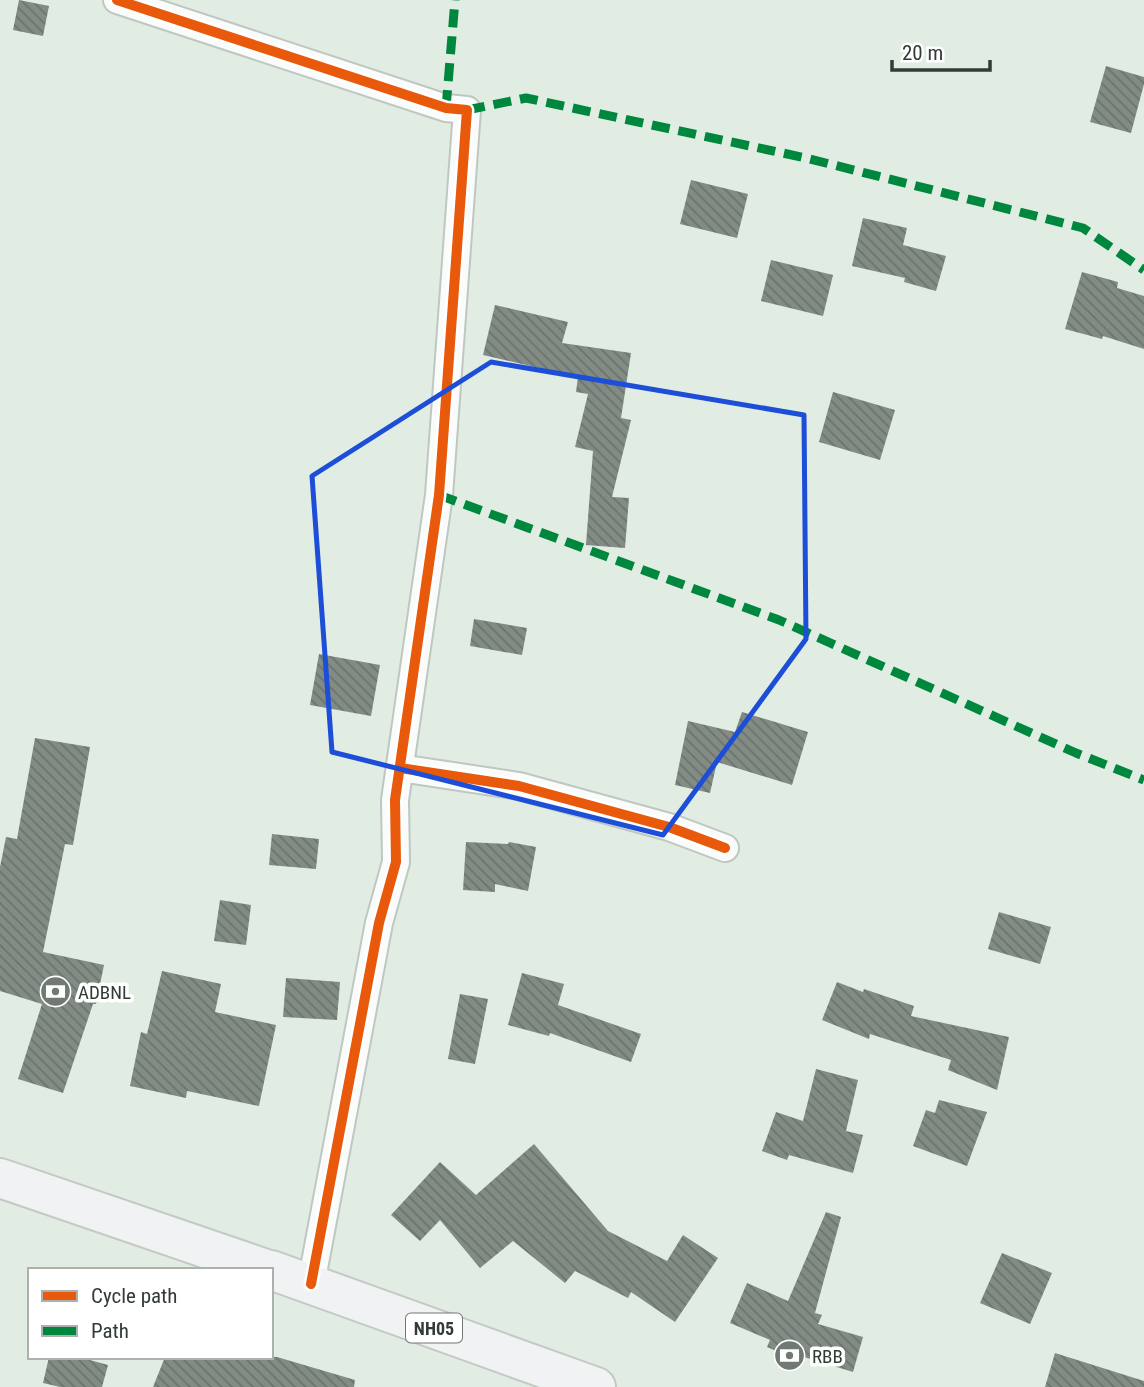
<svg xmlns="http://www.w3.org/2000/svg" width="1144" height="1387" font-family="'Roboto Condensed',sans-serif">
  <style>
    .building { fill: url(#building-back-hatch) }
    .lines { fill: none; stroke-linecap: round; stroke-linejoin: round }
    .street-casing { stroke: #bfc7c1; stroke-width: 30 }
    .primary-casing { stroke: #c4c9c5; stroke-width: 42 }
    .street { stroke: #fafcfb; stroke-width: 26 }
    .primary { stroke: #f0f2f4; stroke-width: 38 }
    .quiet { stroke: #00873e; stroke-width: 9; stroke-dasharray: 18 9; stroke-linecap: butt }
    .cycleway-casing { stroke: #fff; stroke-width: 15 }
    .cycleway { stroke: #e8590c; stroke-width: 10 }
    .marked { fill: none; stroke: #1d4ed8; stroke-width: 5; stroke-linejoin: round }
    .labels { text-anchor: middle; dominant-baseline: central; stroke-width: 7; stroke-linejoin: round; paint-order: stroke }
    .shield { fill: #fff; stroke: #707672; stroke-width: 2 }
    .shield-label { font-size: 18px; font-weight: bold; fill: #333b35 }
    .poi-label { font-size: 19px; fill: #333b35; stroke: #fff; text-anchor: start }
  </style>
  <defs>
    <pattern id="building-back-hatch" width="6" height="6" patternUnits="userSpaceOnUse" patternTransform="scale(1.75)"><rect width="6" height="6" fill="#828b84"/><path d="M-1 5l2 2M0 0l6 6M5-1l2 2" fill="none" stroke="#6b736d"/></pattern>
  </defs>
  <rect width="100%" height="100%" fill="#e1ece3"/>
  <path class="building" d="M19,0l30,6 -6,30 -30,-6z
    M1106,66l38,11v7l-13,49 -41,-11z
    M691,180l57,14 -11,44 -57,-14z
    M863,218l44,10 -4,17 43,11 -10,35 -32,-9 1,-4 -53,-12z
    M771,260l62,15 -10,41 -62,-15z
    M1082,272l36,10 -1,6 27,8v53l-41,-13 -1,3 -37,-10z
    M495,305l73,17 -6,21 69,10 -10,65 10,2 -19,77 17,1 -4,50 -39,-3 7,-94 -18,-4 13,-53 -12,-2 2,-15 -95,-22z
    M833,392l62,18 -15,50 -61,-18z
    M474,619l53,9 -5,27 -52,-9z
    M319,654l61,11 -9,51 -61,-11z
    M742,712l66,20 -16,53 -75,-23 -7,31 -35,-8 13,-64 47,11z
    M35,738l55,9 -17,98 -8,-1 -22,108 61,13 -8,39h-3l-30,89 -45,-14 24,-75 -42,-13v-124l6,-30 11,2z
    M272,834l47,5 -3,30 -47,-4z
    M466,842l42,2 1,-2 27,5 -8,44 -33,-7v8l-32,-2z
    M220,900l31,5 -5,40 -32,-4z
    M999,912l52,15 -11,37 -52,-15z
    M162,971l59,13 -6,28 61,13 -17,81 -72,-15 -1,7 -56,-12 11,-54 6,2z
    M522,973l42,11 -6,21 83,29 -10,28 -81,-29 -1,3 -41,-11z
    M286,978l54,4 -3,38 -54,-3z
    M837,982l26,10 1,-3 50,17 -3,10 98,21 -12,53 -49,-20 3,-10 -81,-26 -1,5 -47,-19z
    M460,994l28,5 -13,65 -27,-5z
    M816,1069l42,11 -12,51 17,4 -10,38 -64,-18 -2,5 -25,-9 14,-39 27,9z
    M939,1100l48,12 -20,54 -54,-20 13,-36 9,3z
    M534,1144l74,87 59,30 16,-26 35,23 -43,64 -44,-30 -3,6 -53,-27 -10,12 -52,-42 -33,27 -40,-48 -20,21 -29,-26 49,-53 36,33z
    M826,1212l15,5 -26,96 7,2 -4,9 45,13 -10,35 -49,-15 -2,5 -35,-15 3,-7 -40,-17 17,-40 41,18z
    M1002,1253l50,20 -22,51 -50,-21z
    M1055,1353l89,28v6h-99z
    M49,1357h30l29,8 -6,22h-42l-17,-4z
    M165,1357h112l78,23 -1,7h-201z"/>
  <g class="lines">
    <defs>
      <path id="street" d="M117,0l329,108 21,2 -28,385 -44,305 1,62 -17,61 -68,361
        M400,768l119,18 150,41 56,21"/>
      <path id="primary" d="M0,1178l269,92
        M271,1270l325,117"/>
    </defs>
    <use href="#street" class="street-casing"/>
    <use href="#primary" class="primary-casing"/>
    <use href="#street" class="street"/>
    <use href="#primary" class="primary"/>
    <path class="quiet" d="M446,108l9,-108
      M467,110l59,-12 280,60 277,70 61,42
      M439,495l340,125 297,133 68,27"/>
    <defs>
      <path id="cycleway" d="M117,0l329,108 21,2 -28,385 -44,305 1,62 -17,61 -68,361
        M400,768l119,18 150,41 56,21"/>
    </defs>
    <use href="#cycleway" class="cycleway-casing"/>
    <use href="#cycleway" class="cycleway"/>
  </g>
  <path class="marked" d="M491,362l313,53 2,224 -143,196 -331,-83 -20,-276z"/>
  <defs>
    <symbol id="bank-disc" viewBox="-11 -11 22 22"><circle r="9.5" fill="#707972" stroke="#fff"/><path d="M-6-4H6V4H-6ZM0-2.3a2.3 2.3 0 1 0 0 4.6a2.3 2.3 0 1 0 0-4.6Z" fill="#fff"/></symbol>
  </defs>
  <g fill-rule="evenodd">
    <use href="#bank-disc" x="38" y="974" width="35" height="35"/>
    <use href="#bank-disc" x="772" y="1338" width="35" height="35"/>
  </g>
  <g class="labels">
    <rect class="shield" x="406" y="1313.5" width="56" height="29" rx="5"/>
    <g class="shield-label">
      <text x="434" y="1328">NH05</text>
    </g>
    <g class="poi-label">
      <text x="78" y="992">ADBNL</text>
      <text x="812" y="1356">RBB</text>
    </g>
  </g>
  <rect x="28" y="1268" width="245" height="91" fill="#ffffff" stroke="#adb1ae" stroke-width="2"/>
  <rect x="42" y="1291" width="35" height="10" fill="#e8590c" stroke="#adb1ae" stroke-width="2"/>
  <text x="91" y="1303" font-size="21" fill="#333b35">Cycle path</text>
  <rect x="42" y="1326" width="35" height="10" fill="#00873e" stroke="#adb1ae" stroke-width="2"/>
  <text x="91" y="1338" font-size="21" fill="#333b35">Path</text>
  <path d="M892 60v10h98v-10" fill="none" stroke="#333b35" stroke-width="3.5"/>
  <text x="902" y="60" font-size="21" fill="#333b35" stroke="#ffffff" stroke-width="5" paint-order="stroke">20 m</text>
</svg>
